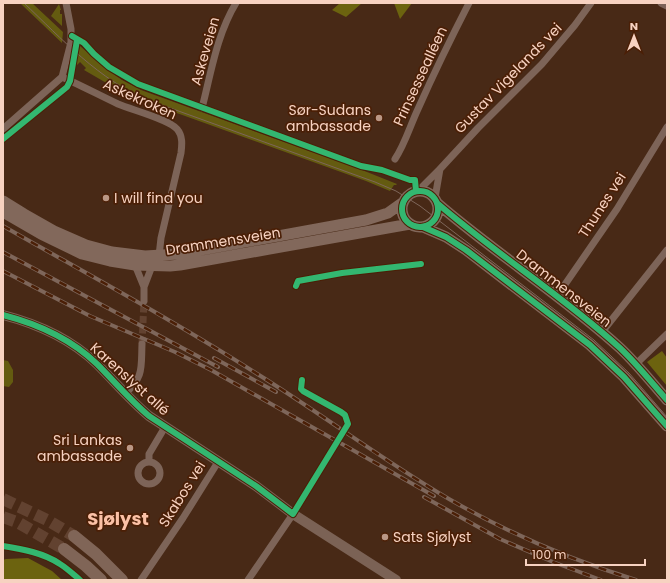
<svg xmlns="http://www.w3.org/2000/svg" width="670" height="583" font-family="Poppins,sans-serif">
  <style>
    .green { fill: #645b10 }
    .forest { fill: #6c630f }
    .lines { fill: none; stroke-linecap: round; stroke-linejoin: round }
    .street-tunnel { stroke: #624230; stroke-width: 7; stroke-dasharray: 7 3.5; stroke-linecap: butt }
    .highway-tunnel { stroke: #624230; stroke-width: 12; stroke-dasharray: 12 6; stroke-linecap: butt }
    .street { stroke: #7d6458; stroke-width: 7 }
    .secondary { stroke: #7b6255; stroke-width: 10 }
    .primary { stroke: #82685b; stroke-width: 11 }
    .highway { stroke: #806557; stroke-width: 12 }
    .tram { stroke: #7e665a; stroke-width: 1 }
    .rail-casing { stroke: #7e665a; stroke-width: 4 }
    .rail { stroke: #4b1f06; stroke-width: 2.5; stroke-dasharray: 8; stroke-linecap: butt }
    .cycleway-casing { stroke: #4b1f06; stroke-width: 8 }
    .cycleway { stroke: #33b770; stroke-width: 6 }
    .poi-dot { fill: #ba9785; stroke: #4b1f06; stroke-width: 1.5 }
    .labels { text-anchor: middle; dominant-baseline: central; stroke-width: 3.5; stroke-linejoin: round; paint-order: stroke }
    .street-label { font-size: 14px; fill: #f7d2c1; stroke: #4b1f06 }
    .poi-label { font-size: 14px; fill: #f7d2c1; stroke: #4b1f06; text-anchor: end }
    .district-label { font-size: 18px; font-weight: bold; fill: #fbc1a6; stroke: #4b1f06 }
  </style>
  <rect width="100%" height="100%" fill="#482916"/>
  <path class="green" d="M20,3h12l31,29 -1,11z
    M59,4l2,6h-1v4h2v12l-11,-10z
    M80,46l28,24 14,10 19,10 221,80 35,14 -1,1h-2l-4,6 -24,-10 -231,-83 -1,1 -50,-29 2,-2 -6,-6 -3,3 -1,-1z
    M3,360l5,1 5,9v12l-4,5 -6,-1z"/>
  <path class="forest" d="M340,3h22l-16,14 -14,-7z
    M394,3h18l-12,16z
    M662,351l5,7v28l-20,-24z
    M28,558l24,13 10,9h-59v-20l3,-1z"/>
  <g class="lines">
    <path class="street-tunnel" d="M142,344l2,-43"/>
    <path class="highway-tunnel" d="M3,499l46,22 25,15
      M3,517l16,6 45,26"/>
    <path class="street" d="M661,3l6,3
      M62,77c18,8 37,18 56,27 14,6 50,15 59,25 6,7 5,16 4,24l-20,85 -2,18
      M202,108c9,-35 15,-74 34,-105
      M3,129l59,-52 9,-35v-13l-5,-26
      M395,159c10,-15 15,-33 23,-50 16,-36 33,-71 51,-106
      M418,191l22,-22 38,-41 64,-64 33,-39 16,-22
      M435,198l5,-29
      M135,265l9,22v14
      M144,287l8,-21
      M557,296l60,-87 50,-82
      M602,332l65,-82
      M636,364l31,-30
      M125,394c19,-18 16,-25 17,-50
      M138 473a11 11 0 1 1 22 0a11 11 0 1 1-22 0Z
      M149,462v-8l16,-27
      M141,580l42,-62 35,-56
      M248,580l45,-66"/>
    <path class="secondary" d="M3,315c35,9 68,24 94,49 17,17 33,36 52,52l107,70 37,28 103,66"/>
    <path class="primary" d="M402 209a18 18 0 1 1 36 0a18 18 0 1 1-36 0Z
      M3,201l21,13 30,17 32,14 26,7 33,4 34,-2 187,-34 22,-7 14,-10
      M437,203c59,51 126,93 183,145 17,16 32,35 47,52
      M3,212l38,22 41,20 28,7 25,4 35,1 10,-1 230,-41
      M423,227l23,10 20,13 124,95 34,32 43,49"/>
    <path class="highway" d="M74,536l22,18 26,26
      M64,549l22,17 15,14"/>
    <path class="tram" d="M24,3c38,36 75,77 124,97l227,82 21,9 24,15 174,134 35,33 38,44"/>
    <defs>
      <path id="rail" d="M3,226c86,49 173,96 256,149 64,40 125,86 190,124 59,34 122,61 187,81
        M3,252l215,115
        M3,271l87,45 85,36 36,18 223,126
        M214,358l62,34
        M424,497l76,42 53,23 48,18"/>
    </defs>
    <use href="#rail" class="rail-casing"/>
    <use href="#rail" class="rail"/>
    <defs>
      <path id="cycleway" d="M72,36l12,7 10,11 15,13 29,17 223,82 21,4 28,10h5l1,11
        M3,139l64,-52 3,-6 7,-41
        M402 209a18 18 0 1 1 36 0a18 18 0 1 1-36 0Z
        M437,203c59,51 126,93 183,145 17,16 32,35 47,52
        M423,227l23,10 20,13 124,95 34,32 43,49
        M296,286l2,-5 44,-8 79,-9
        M3,315c35,9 68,24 94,49 17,17 33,36 52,52l107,70 37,28 55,-90 -3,-9 -4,-3 -38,-21 -2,-2 1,-9
        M3,546c19,3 41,7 57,18 8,5 14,11 20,16"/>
    </defs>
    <use href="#cycleway" class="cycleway-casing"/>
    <use href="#cycleway" class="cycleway"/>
  </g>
  <g class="poi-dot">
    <circle cx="379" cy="118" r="4"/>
    <circle cx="106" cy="198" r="4"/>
    <circle cx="130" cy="448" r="4"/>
    <circle cx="385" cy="537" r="4"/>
  </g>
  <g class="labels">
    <g class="street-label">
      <text transform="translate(205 51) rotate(-74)">Askeveien</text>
      <text transform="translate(420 76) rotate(-65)">Prinsessealléen</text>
      <text transform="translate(508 78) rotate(-46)">Gustav Vigelands vei</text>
      <text transform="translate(140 99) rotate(24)">Askekroken</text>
      <text transform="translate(602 205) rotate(-57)">Thunes vei</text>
      <text transform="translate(223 241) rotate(-9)">Drammensveien</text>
      <text transform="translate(564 288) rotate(38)">Drammensveien</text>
      <text transform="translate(130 379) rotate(42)">Karenslyst allé</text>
      <text transform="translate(182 494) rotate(-58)">Skabos vei</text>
    </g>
    <g class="poi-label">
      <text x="371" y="110">Sør-Sudans<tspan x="371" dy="16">ambassade</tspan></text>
      <text x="114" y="198" text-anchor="start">I will find you</text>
      <text x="122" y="440">Sri Lankas<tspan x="122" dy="16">ambassade</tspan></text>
      <text x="393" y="537" text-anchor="start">Sats Sjølyst</text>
    </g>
    <g class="district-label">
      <text x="118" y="518">Sjølyst</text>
    </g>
  </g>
  <rect width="670" height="583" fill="none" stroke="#f7d2c1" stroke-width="8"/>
  <g transform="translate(634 36)" stroke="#4b1f06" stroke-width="3" paint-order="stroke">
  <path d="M0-3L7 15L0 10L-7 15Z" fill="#f7d2c1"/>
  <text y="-6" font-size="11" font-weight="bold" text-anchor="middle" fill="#f7d2c1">N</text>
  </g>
  <path d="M526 559v6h119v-6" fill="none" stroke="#f7d2c1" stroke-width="2"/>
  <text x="532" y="559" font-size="12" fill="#f7d2c1" stroke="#4b1f06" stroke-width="3" paint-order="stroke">100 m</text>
</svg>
